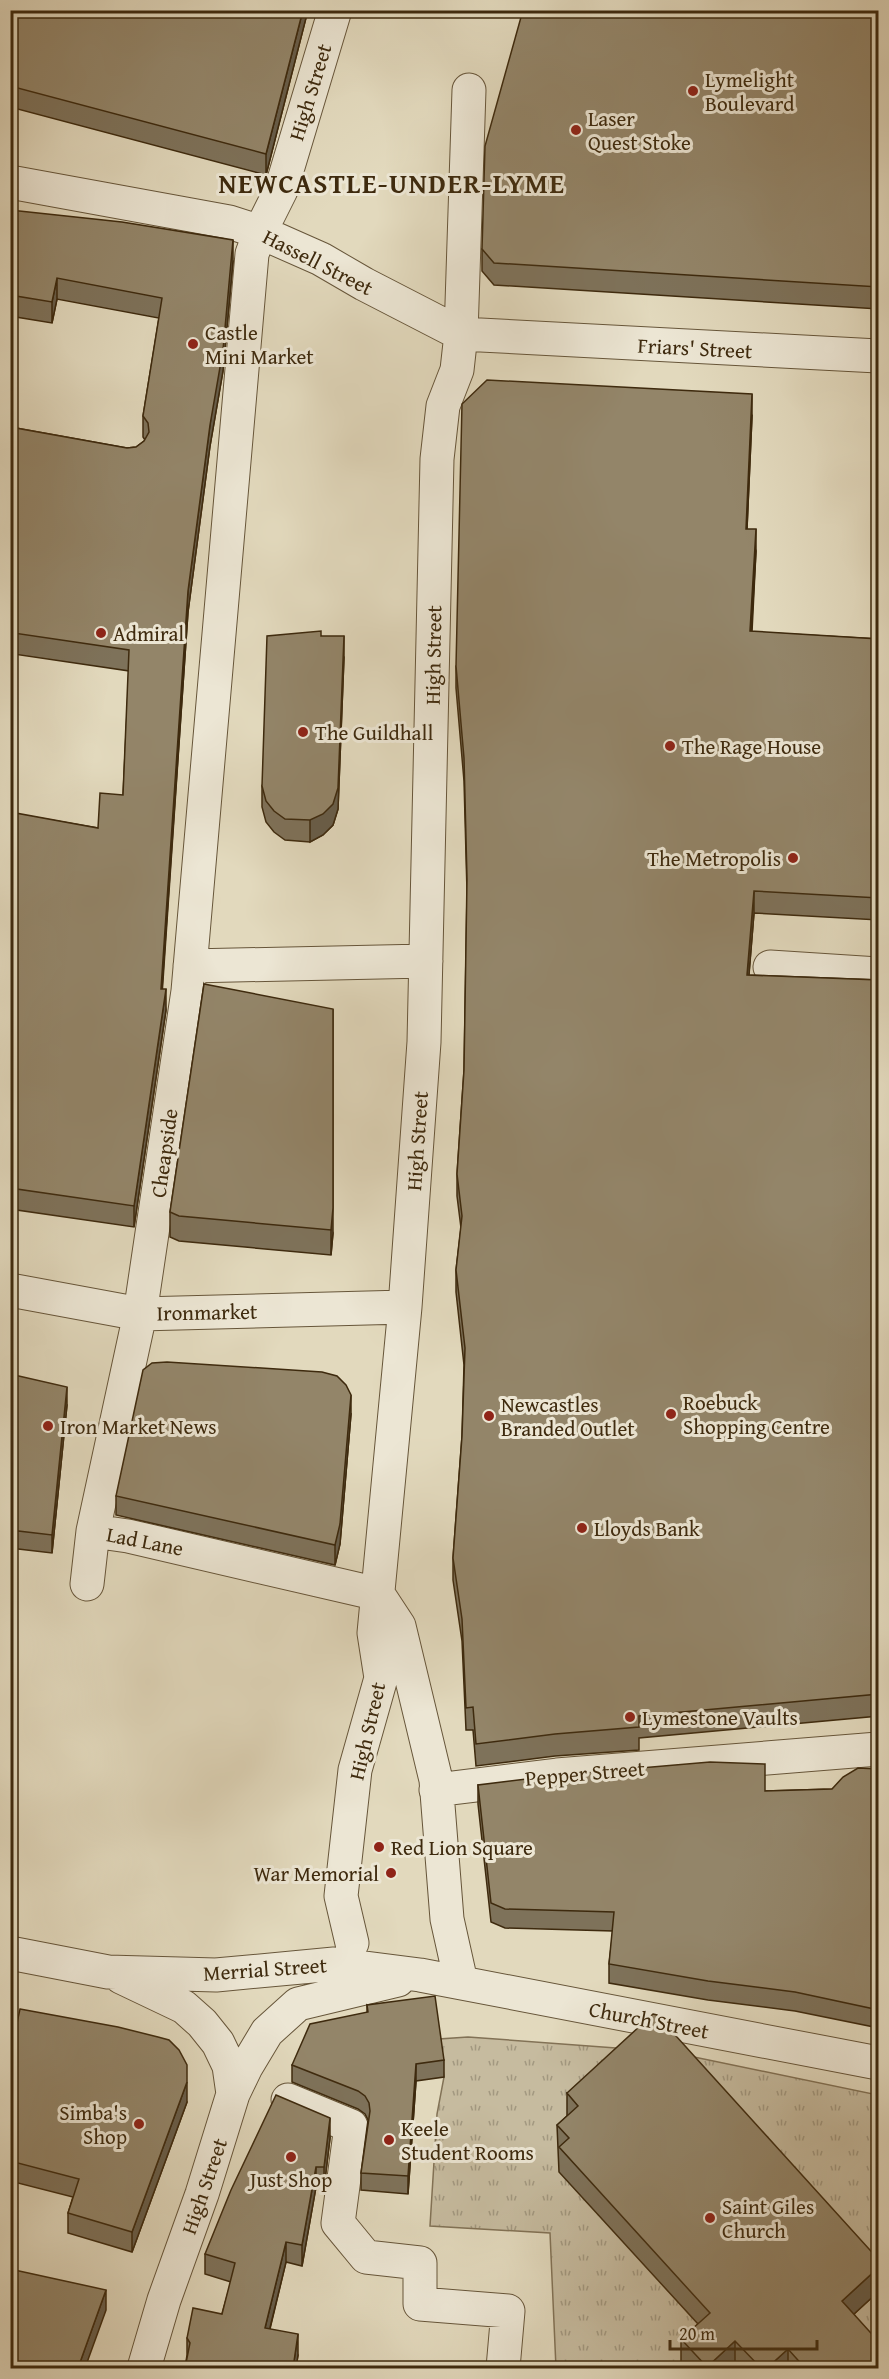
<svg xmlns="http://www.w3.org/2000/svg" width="889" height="2379" font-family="'Gentium Book Plus',serif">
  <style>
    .grass { fill: url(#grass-tufts); stroke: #827256; stroke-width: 1.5 }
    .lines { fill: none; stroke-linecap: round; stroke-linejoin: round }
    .minor-casing { stroke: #67563a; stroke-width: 35 }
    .minor { stroke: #ece6d4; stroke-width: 33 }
    .wall { fill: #7e725a; stroke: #3e2a0e; stroke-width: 1.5 }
    .shaded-wall { fill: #675d4a; stroke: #3e2a0e; stroke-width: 1.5 }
    .building { fill: #938569; stroke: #3e2a0e; stroke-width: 1.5 }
    .poi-dot { fill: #8f2418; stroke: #ece6d4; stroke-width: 2 }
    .labels { text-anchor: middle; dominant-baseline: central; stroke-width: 6; stroke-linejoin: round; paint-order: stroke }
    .poi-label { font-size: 21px; fill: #3e2a0e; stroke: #ece6d4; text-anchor: start }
    .street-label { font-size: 21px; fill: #3e2a0e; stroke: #ece6d4 }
    .district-label { font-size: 27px; font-weight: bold; letter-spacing: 1.5px; fill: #3e2a0e; stroke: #ece6d4 }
  </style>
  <defs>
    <pattern id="grass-tufts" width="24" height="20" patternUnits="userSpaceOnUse" patternTransform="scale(1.5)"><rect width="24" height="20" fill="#c6bb9f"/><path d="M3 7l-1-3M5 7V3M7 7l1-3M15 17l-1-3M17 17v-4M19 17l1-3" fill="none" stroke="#a29880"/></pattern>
  </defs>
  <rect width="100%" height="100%" fill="#e2d9bd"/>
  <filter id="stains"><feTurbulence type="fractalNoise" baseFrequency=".00333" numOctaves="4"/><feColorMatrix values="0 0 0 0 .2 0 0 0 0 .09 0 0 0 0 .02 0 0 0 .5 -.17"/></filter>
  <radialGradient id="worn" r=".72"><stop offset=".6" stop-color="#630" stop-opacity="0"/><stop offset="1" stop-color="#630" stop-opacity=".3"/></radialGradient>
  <path class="grass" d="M468,2037l202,15 208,43v273h-322l-6,-135 -120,-7 7,-112 7,-37 -5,-38z"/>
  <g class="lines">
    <defs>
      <path id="minor" d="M335,10l-54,180 -21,42 -8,22 -64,737 -48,323 -47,217 35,5 250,58
        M10,182l219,40 31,10 61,27 43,25 97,50 417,22
        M190,966l236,-5
        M770,967l108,7
        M10,1290l130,24 265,-7
        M87,1584l6,-53
        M378,1594l21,32 37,154 11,139 14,63
        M436,1790l121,-15 321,-26
        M352,1943l-11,-47 14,-126 26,-92 -7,-45 31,-326 19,-265 13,-583 6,-53 14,-36 4,-36 8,-244
        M10,1953l98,19 108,3 118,-11 86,11 458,88
        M121,1977l63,30 18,16 16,20 11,23 4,28
        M288,2100l63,26 -13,97 28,34 54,6v41l88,7 -5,57
        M144,2368l20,-68 38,-106 31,-100 13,-27 21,-35 31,-28 100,-24"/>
    </defs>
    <use href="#minor" class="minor-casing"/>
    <use href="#minor" class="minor"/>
  </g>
  <path class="wall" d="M10,10l99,7 2,-7h197l-42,165 -256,-68z
    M879,10v299l-385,-24 -12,-14v-22z
    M10,210l223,51 -10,110 -13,75 -22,166 -26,377 4,21 -32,217 -124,-18v-396l88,15 25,-33 6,-124 -115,-17 -4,28v-255l117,21 9,-1 8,-6 1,-1 -2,-3v-21l16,-98 -102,-19 -5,24 -42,-7z
    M752,416l-5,113 9,22 -4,81 127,7v281l-125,-7 -5,62 130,5v736l-240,22v12l-84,6 -79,10 -3,-36h-7l-4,-89 -9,-61v-22l9,-122 2,-71 -8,-73v-22l5,-42 -4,-32v-22l7,-104 3,-178 -3,-111 -8,-93v-22z
    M321,636l23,21 -6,152 -5,16 -10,10 -13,7 -25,-2 -11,-8 -8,-10 -4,-15v-21z
    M204,984l129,249 -2,22 -152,-14 -9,-4v-25z
    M10,1374l57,31 -15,148 -42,-5z
    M351,1414l-11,130 -5,21 -219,-50v-19z
    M879,1769v259l-84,-17 -87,-11 -99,-17v-19l4,-33 -108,-3 -14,-6 -13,-118v-19l287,6 67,-2z
    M367,2005l77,55v17l-28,4 -8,113 -47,-4v-17l7,-53 -3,-6 -7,-5 -66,-27v-17l75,-52z
    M10,2055l177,47 -55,150 -64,-19v-20l5,-16 -63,-16z
    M567,2093l312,167v31l-25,23 25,54h-140l-4,-3 -4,3h-45l-5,-5v-24l17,-15 -139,-152 -2,-47 10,-9z
    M330,2138l-6,50 -8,-1 -14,79 -16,-4 -16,67 28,26 -2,13h-111l2,-13v-17l35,-24 9,-32 -26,-8v-20z"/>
  <path class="shaded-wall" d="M303,10h5l-42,165v-21z
    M233,240v21l-10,110 -13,75 -22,166 -27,398v-21l27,-398 22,-166z
    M57,278v21l-5,24v-21z
    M752,394v22l-6,135v-22z
    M756,529v22l-6,103v-23z
    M14,633v21l-3,28v-21z
    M344,636v21l-6,152 -5,16 -10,10 -13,7v-22z
    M754,891v22l-7,84v-22z
    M166,989v21l-32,217v-21z
    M333,1009v224l-2,22v-25z
    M67,1387v18l-15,148v-18z
    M351,1395v19l-11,130 -5,21v-20z
    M416,2064v17l-8,113v-18z
    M187,2082v20l-55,150v-20z
    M330,2118v20l-6,50v-21z
    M316,2167v20l-14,79v-21z
    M286,2242v20l-21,86v-20z
    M879,2267v24l-37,34v-24z
    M106,2290v20l-21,58h-7z
    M298,2334v21l-2,13h-3z
    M735,2341v24l-4,3h-24v-1z
    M788,2349v19h-21z
    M879,2356v12h-15z"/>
  <path class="building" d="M10,10h77l22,7 2,-7h192l-37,144 -256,-68z
    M523,10h356v277l-385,-24 -12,-14 3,-103z
    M10,210l112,12 111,18 -10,110 -13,75 -22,166 -27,398h5l-32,217 -124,-18v-376l88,16 2,-35 23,2 6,-145 -115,-17 -4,28v-234l117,21 9,-1 8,-6 5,-9 -1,-9 -5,-7 19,-118 -105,-20 -5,24 -42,-7z
    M487,380l265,14 -6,135h10l-6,102 129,8v259l-125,-7 -7,84 132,5v714l-240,22v11l-84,7 -79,10 -3,-37 -7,1 -4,-89 -9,-61 9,-122 3,-88 -9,-78 6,-54 -5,-42 7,-104 3,-191 -3,-121 -8,-92 6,-262z
    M321,631v5h23l-6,152 -5,16 -10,10 -13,6 -25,-1 -11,-8 -8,-10 -4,-15 5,-150z
    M204,984l129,25v199l-2,22 -152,-14 -9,-4z
    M167,1362l155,10 15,4 9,9 5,10 -11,129 -5,21 -219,-49 27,-126 9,-7z
    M10,1374l57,13 -15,148 -42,-5z
    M710,1762l55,2v27l67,-2 11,-12 15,-9 21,1v241l-84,-18 -87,-11 -99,-17 5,-52 -109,-3 -14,-6 -13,-118 81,-10z
    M435,1996l9,64 -28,4 -8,112 -47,-3 9,-62 -1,-8 -4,-7 -7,-5 -66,-26 18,-41 58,-12 -1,-7z
    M20,2009l98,18 40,10 11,3 10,10 8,15v17l-55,150 -64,-19 11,-34 -69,-18v-106z
    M653,2014l4,1 222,245v7l-37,34 37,41v14l-15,12h-59l-17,-19 -21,19h-6l-26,-27 -28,26 -26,-28 29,-26 -151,-166 10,-9 -12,-13 21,-19 -11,-13z
    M276,2095l54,23 -6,49h-8l-14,78 -16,-3 -21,86 33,6 -5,34h-108l5,-25 -3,-5 6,-30 29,6 13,-51 -30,-9 26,-64z
    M10,2269l96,21 -28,78h-68z"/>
  <g class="poi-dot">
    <circle cx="693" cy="91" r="6"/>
    <circle cx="576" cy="130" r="6"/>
    <circle cx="193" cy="344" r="6"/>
    <circle cx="101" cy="633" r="6"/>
    <circle cx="303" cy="732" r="6"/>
    <circle cx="670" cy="746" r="6"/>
    <circle cx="793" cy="858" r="6"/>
    <circle cx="671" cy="1414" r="6"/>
    <circle cx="489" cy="1416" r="6"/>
    <circle cx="48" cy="1426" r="6"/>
    <circle cx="582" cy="1528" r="6"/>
    <circle cx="630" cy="1717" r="6"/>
    <circle cx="379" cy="1847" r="6"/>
    <circle cx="391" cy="1873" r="6"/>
    <circle cx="139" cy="2124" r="6"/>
    <circle cx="389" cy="2140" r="6"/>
    <circle cx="291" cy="2157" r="6"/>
    <circle cx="710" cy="2218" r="6"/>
  </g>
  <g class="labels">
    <g class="poi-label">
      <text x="705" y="79">Lymelight<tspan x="705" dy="24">Boulevard</tspan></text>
      <text x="588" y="118">Laser<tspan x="588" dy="24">Quest Stoke</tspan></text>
      <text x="205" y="332">Castle<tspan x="205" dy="24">Mini Market</tspan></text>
      <text x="113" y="633">Admiral</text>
      <text x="315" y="732">The Guildhall</text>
      <text x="682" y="746">The Rage House</text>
      <text x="781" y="858" text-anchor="end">The Metropolis</text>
      <text x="683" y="1402">Roebuck<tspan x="683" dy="24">Shopping Centre</tspan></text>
      <text x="501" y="1404">Newcastles<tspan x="501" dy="24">Branded Outlet</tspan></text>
      <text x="60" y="1426">Iron Market News</text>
      <text x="594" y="1528">Lloyds Bank</text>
      <text x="642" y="1717">Lymestone Vaults</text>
      <text x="391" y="1847">Red Lion Square</text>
      <text x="379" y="1873" text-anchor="end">War Memorial</text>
      <text x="127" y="2112" text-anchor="end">Simba's<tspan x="127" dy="24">Shop</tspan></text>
      <text x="401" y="2128">Keele<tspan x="401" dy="24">Student Rooms</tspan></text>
      <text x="291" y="2179" text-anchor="middle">Just Shop</text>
      <text x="722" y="2206">Saint Giles<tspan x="722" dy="24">Church</tspan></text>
    </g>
    <g class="street-label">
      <text transform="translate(310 92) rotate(-73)">High Street</text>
      <text transform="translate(318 262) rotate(27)">Hassell Street</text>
      <text transform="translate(695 348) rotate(3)">Friars' Street</text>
      <text transform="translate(433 655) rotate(-89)">High Street</text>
      <text transform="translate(417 1141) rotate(-86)">High Street</text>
      <text transform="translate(164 1153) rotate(-82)">Cheapside</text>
      <text transform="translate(207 1312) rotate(-1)">Ironmarket</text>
      <text transform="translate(145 1541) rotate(11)">Lad Lane</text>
      <text transform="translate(367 1731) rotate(-77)">High Street</text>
      <text transform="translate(585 1773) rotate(-5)">Pepper Street</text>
      <text transform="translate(265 1969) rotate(-4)">Merrial Street</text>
      <text transform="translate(649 2020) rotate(11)">Church Street</text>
      <text transform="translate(204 2186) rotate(-71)">High Street</text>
    </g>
    <g class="district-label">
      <text x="392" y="183">NEWCASTLE-UNDER-LYME</text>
    </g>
  </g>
  <rect width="889" height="2379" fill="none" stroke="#e2d9bd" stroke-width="36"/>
  <rect x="12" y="12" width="865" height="2355" fill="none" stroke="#3e2a0e" stroke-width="3"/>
  <rect x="18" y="18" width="853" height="2343" fill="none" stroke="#3e2a0e" stroke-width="1.5"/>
  <path d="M670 2340v9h147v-9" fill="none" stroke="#3e2a0e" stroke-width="3"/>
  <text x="679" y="2340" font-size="18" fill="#3e2a0e" stroke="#ece6d4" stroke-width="4.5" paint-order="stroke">20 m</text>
  <rect width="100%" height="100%" filter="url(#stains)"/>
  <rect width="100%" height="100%" fill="url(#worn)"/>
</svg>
